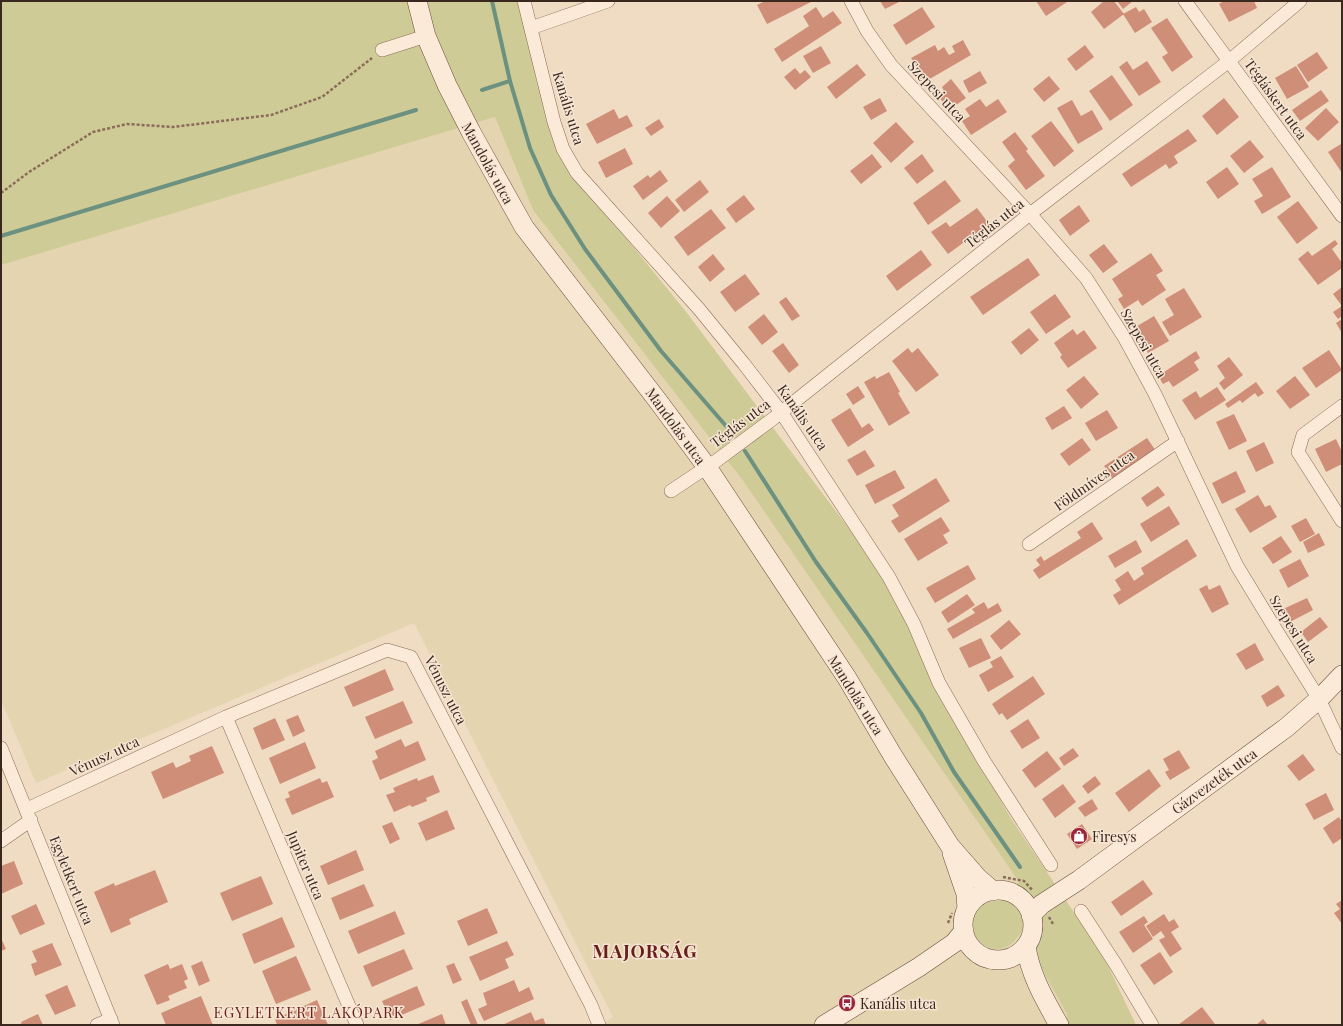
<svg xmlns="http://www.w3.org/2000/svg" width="1343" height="1026" font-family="'Playfair Display',serif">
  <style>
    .farmland { fill: #e5d4b0 }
    .green { fill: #cecb97 }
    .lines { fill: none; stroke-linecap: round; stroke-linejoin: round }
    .stream { stroke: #6c9181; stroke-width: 4 }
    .building { fill: #cf8e78 }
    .street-casing { stroke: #8b6b59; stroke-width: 14 }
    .secondary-casing { stroke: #6c4c3c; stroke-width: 20 }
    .path { stroke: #8b6b59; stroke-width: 2.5; stroke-dasharray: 3 2; stroke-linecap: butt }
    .street { stroke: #faead7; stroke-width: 13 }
    .secondary { stroke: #faead7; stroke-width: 19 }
    .labels { text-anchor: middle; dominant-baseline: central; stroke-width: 3; stroke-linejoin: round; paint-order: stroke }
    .street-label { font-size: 14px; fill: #3a271e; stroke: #f7e6d3 }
    .poi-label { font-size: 14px; fill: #3a271e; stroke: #f7e6d3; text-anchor: start }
    .neighbourhood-label { font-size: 15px; letter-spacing: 1px; fill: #681f1c; stroke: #f7e6d3 }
    .district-label { font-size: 18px; font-weight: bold; letter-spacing: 1px; fill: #681f1c; stroke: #f7e6d3 }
  </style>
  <rect width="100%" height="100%" fill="#f0dbc3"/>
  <path class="farmland" d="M495,117l38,93 211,272 275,400 -18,14 66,118 -2,11h-465l13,-8 -199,-394 -378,160 -35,-83v-435z"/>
  <path class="green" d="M1,1h522l14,83 28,79 122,150 202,269 33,77 88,158 94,140 32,68h-71l2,-11 -46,-82c-6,9 -12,17 -24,17 -33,-1 -33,-51 6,-48l-2,-5 18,-14 -275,-400 -211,-272 -38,-93 -494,148z"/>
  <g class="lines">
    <path class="stream" d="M510,81l20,67 21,47 34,54 76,102 65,75
      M482,90l28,-9 -18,-80
      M1,236l415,-126
      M745,451l71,111 51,71 54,80 33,59 66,95"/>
  </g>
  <path class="building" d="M765,1l7,1 41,-1 -46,23 -10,-19z
    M880,1h21l-16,8z
    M1036,1h31v1l-21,14z
    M1104,1h10l10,13 -20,15 -13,-17z
    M1117,1h16l-10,8z
    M1224,1h30l3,7 -28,14 -10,-18z
    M816,7l7,11 10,-7 9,12 -60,39 -8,-13 35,-23 -6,-10z
    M922,7l13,20 -29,18 -13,-20z
    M1136,7l3,5 5,-3 8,13 -17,11 -12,-19z
    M1167,18l26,39 -21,15 -10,-15 6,-4 -17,-25z
    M963,40l8,15 -50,29 -5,-8 4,-3 -9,-15 24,-13 3,6 6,-4 5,8 6,-3 -3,-6z
    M1085,45l9,12 -18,14 -9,-12z
    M821,46l10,17 -18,10 -10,-17z
    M1317,52l11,16 -20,14 -11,-17z
    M1127,61l6,9 14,-9 14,21 -22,14 -20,-29z
    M857,64l9,11 -30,24 -9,-12z
    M1296,66l13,21 -22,12 -12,-21z
    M795,68l5,6 5,-4 6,7 -16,13 -11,-13z
    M980,71l7,12 -18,10 -6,-12z
    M1112,75l21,30 -23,16 -21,-30z
    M1049,76l11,13 -16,13 -11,-13z
    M951,79l15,19 -17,12 -11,-14 6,-5 -2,-4z
    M1321,90l8,11 -29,20 -8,-11z
    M880,98l7,13 -16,9 -8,-13z
    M1224,98l15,19 -22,18 -15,-19z
    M980,99l6,8 12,-8 9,13 -36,23 -9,-14 8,-5 -5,-7z
    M1072,100l9,16 11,-6 11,19 -25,15 -21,-36z
    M1326,108l13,14 -21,19 -13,-13z
    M614,109l5,10 8,-4 6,11 -36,18 -11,-20z
    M659,119l5,8 -13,9 -6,-8z
    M1051,121l23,30 -20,16 -23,-31z
    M896,122l18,20 -23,21 -18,-20z
    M1188,129l9,12 -23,15 4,7 -9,6 -3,-5 -35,23 -9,-13z
    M1015,132l13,17 -2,2 19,25 -19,14 -18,-24 7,-6 -13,-18z
    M1250,140l14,17 -20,16 -14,-17z
    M1341,144l1,1v28l-14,-21z
    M625,148l8,16 -27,14 -8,-16z
    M872,154l10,13 -21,17 -11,-13z
    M922,154l12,17 -17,13 -13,-16z
    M1227,167l12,17 -21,15 -12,-17z
    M1272,167l19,30 -29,17 -8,-13 9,-5 -11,-17z
    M660,170l8,11 -25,19 -10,-14 15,-11 2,3z
    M700,180l9,12 -25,20 -9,-12z
    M945,180l16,21 -33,24 -15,-22z
    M744,195l11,14 -19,14 -10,-14z
    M667,196l13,15 -19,17 -13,-15z
    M1298,201l20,27 -21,16 -20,-27z
    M1079,205l11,16 -20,15 -11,-16z
    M977,208l12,16 -41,30 -17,-22 15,-10 4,5z
    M711,209l15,19 -38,28 -14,-19z
    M1335,240l3,4 -6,5 10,14v5l-24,17 -20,-26 10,-8 4,5z
    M1104,244l14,18 -15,11 -14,-18z
    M921,250l11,15 -35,26 -11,-15z
    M1151,253l12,18 -7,4 10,15 -24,16 -4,-6 -14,9 -6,-10 5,-3 -11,-17z
    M713,254l12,15 -15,13 -12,-15z
    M1028,258l12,17 -57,40 -13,-18z
    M745,274l15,20 -25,18 -15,-20z
    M1342,287v29l-4,3 -5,-7 9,-6 -9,-12z
    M1184,288l18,29 -32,19 -8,-14 12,-7 -9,-16z
    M1055,294l16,23 -25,17 -16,-22z
    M786,297l14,19 -8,5 -13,-19z
    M764,314l14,18 -16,13 -14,-18z
    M1154,316l15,25 -21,12 -14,-25z
    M1342,319v14l-6,-10z
    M1029,328l10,12 -18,15 -10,-13z
    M1073,329l4,6 7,-5 13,18 -29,20 -8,-11 2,-2 -8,-12z
    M783,343l16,22 -10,8 -17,-22z
    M908,348l4,5 6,-5 21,27 -23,17 -24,-31z
    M1329,350l13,20 -26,18 -14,-20z
    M1196,351l4,7 -6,4 5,8 -26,17 -4,-6 -6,3 -5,-8z
    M1229,357l14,18 -19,15 -5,-7 6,-5 -8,-12z
    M889,372l11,20 -2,1 12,20 -21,13 -25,-44 11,-6 1,3z
    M1084,376l15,18 -18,15 -15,-19z
    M1295,376l15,19 -20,14 -14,-18z
    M1256,382l8,11 -6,4 -3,-4 -13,10 -2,-3 -12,8 -3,-4z
    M858,386l7,11 -12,8 -7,-11z
    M1217,387l9,13 -31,20 -13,-20 14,-9 4,7z
    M1064,406l8,12 -20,12 -7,-12z
    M850,408l12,20 7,-5 5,7 -26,17 -17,-27z
    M1107,410l11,18 -22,13 -11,-18z
    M1234,414l13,27 -18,9 -13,-28z
    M1082,438l9,12 -22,16 -9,-12z
    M1147,438l11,16 -43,28 -11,-16z
    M1336,439l6,13v12l-16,8 -11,-23z
    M1264,442l10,21 -18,9 -10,-21z
    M865,450l10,16 -18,10 -10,-16z
    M895,470l10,18 -30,16 -10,-19z
    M1236,471l10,21 -24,12 -10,-21z
    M936,478l14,23 -51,32 -8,-12 8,-5 -7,-11z
    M1158,486l7,9 -18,12 -6,-9z
    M1258,495l7,12 5,-2 7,12 -27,16 -15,-24z
    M1169,506l11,18 -29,18 -11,-18z
    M941,517l9,14 -7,4 5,8 -30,18 -14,-22z
    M1306,518l9,16 -15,8 -9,-16z
    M1092,522l11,17 -64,40 -6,-9 7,-5 -4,-5 5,-4 3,5 37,-23 -4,-6z
    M1319,533l6,12 -17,8 -5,-11z
    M1281,536l11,16 -19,12 -11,-16z
    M1187,539l10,17 -78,49 -6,-10 8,-5 -6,-10 13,-9 6,10 10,-7 -3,-6z
    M1136,540l6,12 -27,16 -7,-12z
    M1300,559l9,17 -21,12 -9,-18z
    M968,565l8,14 -41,24 -9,-15z
    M1207,585l2,5 11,-5 9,19 -17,9 -13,-24z
    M967,594l8,11 -27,18 -7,-11z
    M1307,598l6,12 -25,13 -7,-13z
    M984,602l4,7 10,-6 4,8 -49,28 -6,-10 28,-16 -3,-4z
    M1320,617l8,10 -20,15 -7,-10z
    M1009,620l12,14 -20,16 -11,-14z
    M981,638l10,20 -22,10 -10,-20z
    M1255,643l9,17 -18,10 -10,-16z
    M1001,656l13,21 -26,15 -9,-17 14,-8 -3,-5z
    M385,669l9,21 -41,17 -9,-20z
    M1033,676l12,18 -38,26 -5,-7 -3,2 -7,-11z
    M1278,685l7,11 -18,11 -6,-11z
    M403,701l10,22 -38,16 -10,-22z
    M298,715l7,16 -12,6 -7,-17z
    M275,718l10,22 -23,10 -9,-22z
    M1028,719l12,19 -18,11 -12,-18z
    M401,739l4,8 13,-6 8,19 -46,20 -8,-19 6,-3 -3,-7z
    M305,742l11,26 -36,16 -11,-26z
    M212,746l12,27 -61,26 -12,-27 22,-10 3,6 15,-7 -2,-5z
    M1073,748l6,8 -15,10 -5,-8z
    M1179,750l11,18 -20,12 -5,-8 4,-2 -6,-11z
    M1047,751l14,18 -26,19 -13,-18z
    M1303,754l12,16 -16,11 -12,-15z
    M1149,769l12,17 -32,26 -14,-19z
    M433,775l7,17 -14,6 1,3 -15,6 -2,-2 -16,7 -8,-17 9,-3 -2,-4 24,-10 1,3z
    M1095,776l6,8 -13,10 -6,-8z
    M320,778l2,5 5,-2 7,16 -42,18 -7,-16 5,-2 -2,-5z
    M1063,784l13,18 -21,16 -13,-19z
    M1326,793l8,17 -20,10 -9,-16z
    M1092,799l6,10 -13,8 -7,-9z
    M447,810l8,19 -29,12 -8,-18z
    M1339,817l3,5v16l-9,6 -10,-16z
    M392,822l8,17 -10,5 -8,-18z
    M1082,824l10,15 -15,10 -10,-15z
    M356,850l8,20 -36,15 -8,-19z
    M14,861l9,23 -22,10v-28z
    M155,870l13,32 -39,17 2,5 -20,9 -17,-41 20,-9 1,3z
    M261,876l12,28 -41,17 -12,-28z
    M1143,880l10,14 -32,22 -10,-14z
    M364,884l10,22 -34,14 -9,-22z
    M1342,900v24l-8,-11 6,-4 -4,-5z
    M36,904l9,20 -25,11 -9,-19z
    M487,908l11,25 -30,13 -11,-25z
    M395,911l10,23 -47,20 -10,-23z
    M1164,914l5,8 5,-3 5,8 -8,5 11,17 -12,8 -11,-17 6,-3 -4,-6 -8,6 -7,-11z
    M1144,916l4,6 -4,3 9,14 -20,14 -14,-21z
    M282,917l13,30 -41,17 -12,-30z
    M1,938l5,11 -5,2z
    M507,941l7,14 -9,4 4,9 -29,13 -11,-24z
    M52,943l10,22 -27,11 -4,-12 6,-2 -5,-11z
    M404,949l9,20 -41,18 -9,-21z
    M1160,952l13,20 -19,13 -14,-20z
    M296,956l15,34 -35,14 -14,-33z
    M202,961l8,20 -11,5 -8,-20z
    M454,963l8,17 -9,4 -7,-18z
    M168,964l2,5 12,-5 6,15 -4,2 3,7 -19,8 2,4 -13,5 -13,-30z
    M514,980l5,12 10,-5 5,12 -50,22 -6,-12 9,-4 -4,-12z
    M67,985l9,21 -21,9 -10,-20z
    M417,986l8,19 -35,15 -8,-19z
    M201,996l12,29h-47l-5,-12z
    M467,999l11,26h-7l-10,-23z
    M317,1000l11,25h-51l-2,-6z
    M1202,1007l13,17 -37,1z
    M531,1012l4,9 8,-3 3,7h-44z
    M38,1014l5,11h-25l4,-2 -1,-1z
    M442,1014l4,11h-30z
    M1263,1019l5,6h-12z"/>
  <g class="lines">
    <defs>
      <path id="street" d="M524,1l30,121 9,27 14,24 122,136 45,55 37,48 108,165 25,47 25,59 45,78 67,104
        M851,1l16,30 24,34 139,149 56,64 38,59 31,57 82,172 39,64 43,69 23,49
        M1185,1l157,215
        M531,28l77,-27
        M382,50l44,-14
        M1342,406l-39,29 -5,17 44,69
        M671,491l45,-30 58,-43 256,-204 199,-153 71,-60
        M1029,544l149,-103
        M226,717l131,308
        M1,748l112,277
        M27,809l199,-92 161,-67 24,7 180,348 8,20
        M1,841l30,-21
        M1081,911l35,54 36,60
        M97,1025l14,-6"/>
      <path id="secondary" d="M417,1l9,35 21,49 24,47 53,95 134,174 49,66 140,211 46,78 57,90 28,32 15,13
        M952,853l14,41 1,15
        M963 925a35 35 0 1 1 70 0a35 35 0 1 1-70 0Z
        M1031,915l11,-11 37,-24 208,-153 32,-28 23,-24
        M1026,946c4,29 19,54 33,79
        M824,1025l95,-58 35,-24 10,-12"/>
    </defs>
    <use href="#street" class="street-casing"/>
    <use href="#secondary" class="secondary-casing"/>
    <path class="path" d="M1,193l28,-21 64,-40 34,-8 46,3 98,-12 51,-18 50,-39
      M1003,877l21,4 9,10
      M1049,917l4,7
      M948,923l4,-10"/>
    <use href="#street" class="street"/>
    <use href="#secondary" class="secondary"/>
  </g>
  <defs>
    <symbol id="shop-disc" viewBox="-11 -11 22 22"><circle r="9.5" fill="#9c273b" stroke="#f7e6d3"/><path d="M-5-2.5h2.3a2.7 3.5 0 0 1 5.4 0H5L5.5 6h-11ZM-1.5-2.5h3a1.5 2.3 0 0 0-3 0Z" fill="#fff"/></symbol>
    <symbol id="bus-disc" viewBox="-11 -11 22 22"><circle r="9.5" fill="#9c273b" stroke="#f7e6d3"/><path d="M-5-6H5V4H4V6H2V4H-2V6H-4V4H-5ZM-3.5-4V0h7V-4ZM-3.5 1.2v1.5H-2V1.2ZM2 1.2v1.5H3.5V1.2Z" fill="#fff"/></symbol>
  </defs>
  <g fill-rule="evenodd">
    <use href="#shop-disc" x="1069" y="826" width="20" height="20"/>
    <use href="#bus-disc" x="837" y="993" width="20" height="20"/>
  </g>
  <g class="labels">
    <g class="street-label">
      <text transform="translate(937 91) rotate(47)">Szepesi utca</text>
      <text transform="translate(1276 99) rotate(54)">Tégláskert utca</text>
      <text transform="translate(569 108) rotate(73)">Kanális utca</text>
      <text transform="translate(488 163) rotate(61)">Mandolás utca</text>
      <text transform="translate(994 223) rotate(-38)">Téglás utca</text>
      <text transform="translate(1144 343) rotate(60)">Szepesi utca</text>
      <text transform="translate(803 417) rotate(55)">Kanális utca</text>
      <text transform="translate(740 423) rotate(-37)">Téglás utca</text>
      <text transform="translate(676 426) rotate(54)">Mandolás utca</text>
      <text transform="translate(1094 480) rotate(-35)">Földmíves utca</text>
      <text transform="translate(1294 629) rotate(58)">Szepesi utca</text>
      <text transform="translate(446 690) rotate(63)">Vénusz utca</text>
      <text transform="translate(856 695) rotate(58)">Mandolás utca</text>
      <text transform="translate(104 756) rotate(-25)">Vénusz utca</text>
      <text transform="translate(1214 781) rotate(-36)">Gázvezeték utca</text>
      <text transform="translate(306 865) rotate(67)">Jupiter utca</text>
      <text transform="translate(72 880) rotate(68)">Egyletkert utca</text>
    </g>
    <g class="poi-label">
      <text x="1092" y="836">Firesys</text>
      <text x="860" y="1003">Kanális utca</text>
    </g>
    <g class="neighbourhood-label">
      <text x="309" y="1012">EGYLETKERT LAKÓPARK</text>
    </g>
    <g class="district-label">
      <text x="645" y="951">MAJORSÁG</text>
    </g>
  </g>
  <rect width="1343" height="1026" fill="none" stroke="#3a271e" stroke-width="4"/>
</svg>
